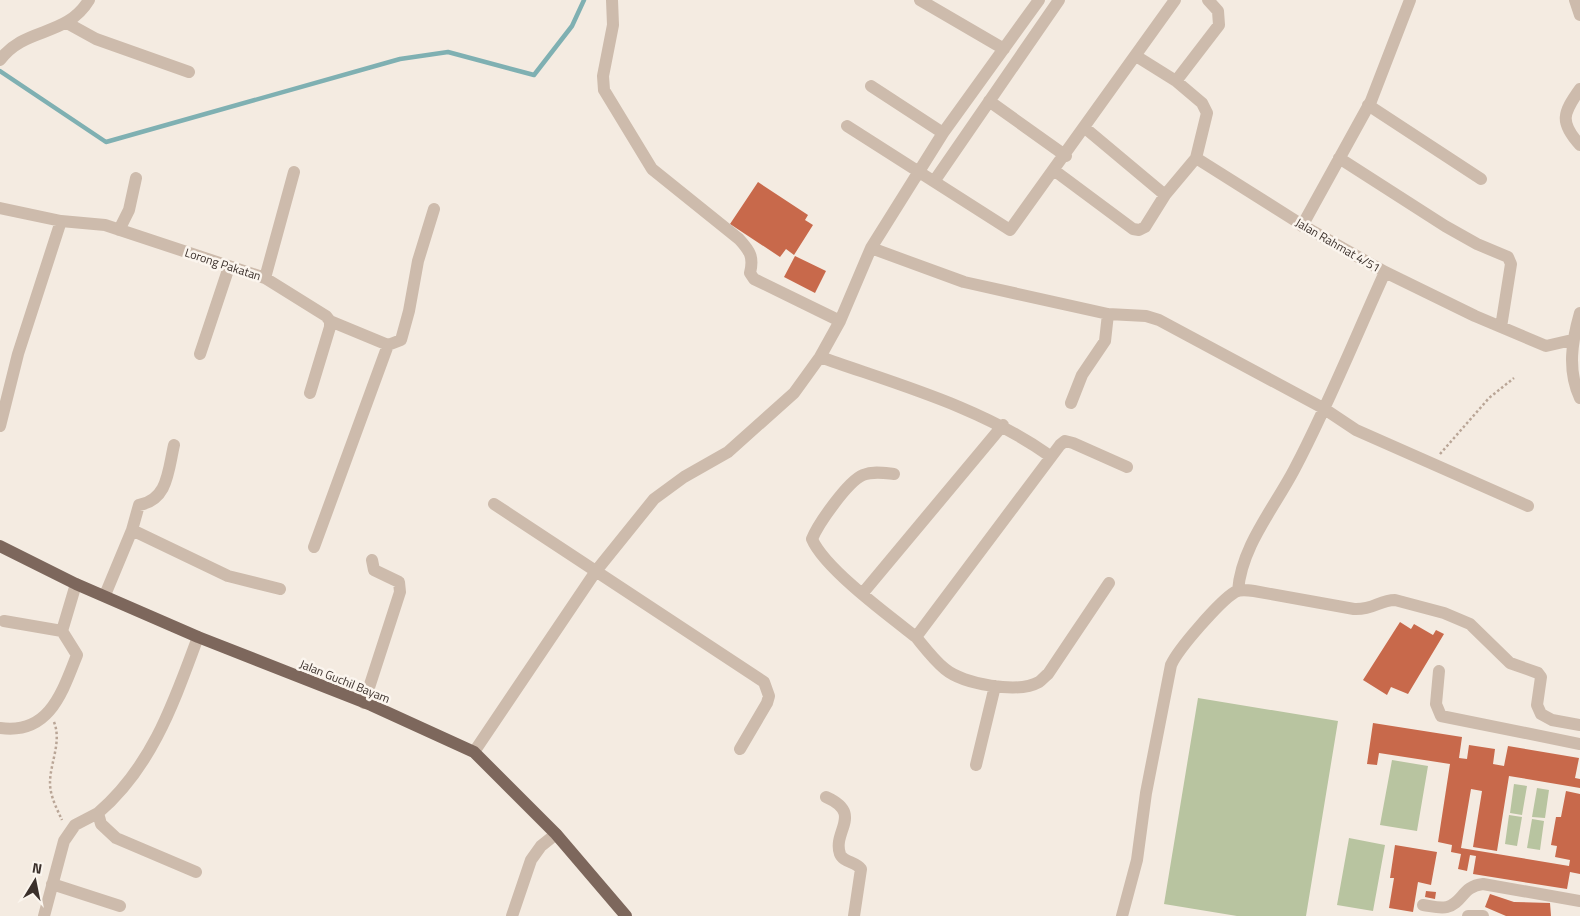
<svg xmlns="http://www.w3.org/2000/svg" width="1580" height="916" font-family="'Titillium Web',sans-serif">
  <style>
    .green { fill: #b8c4a0 }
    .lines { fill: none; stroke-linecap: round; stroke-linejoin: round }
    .stream { stroke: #7fb0b2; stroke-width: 4.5 }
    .building { fill: #c8694b }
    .path { stroke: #b9a596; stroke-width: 2.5; stroke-dasharray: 2.5 2.5; stroke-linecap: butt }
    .minor { stroke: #cdbbac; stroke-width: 12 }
    .major { stroke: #7d675c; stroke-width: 12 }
    .labels { text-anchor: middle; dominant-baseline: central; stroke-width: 5; stroke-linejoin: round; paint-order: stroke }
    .street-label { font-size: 12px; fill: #3b302b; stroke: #fbf5ee }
  </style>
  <rect width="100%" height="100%" fill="#f4ebe1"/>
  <path class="green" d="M1198,698l140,23 -32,195h-69l-73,-12z
    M1392,760l36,6 -11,65 -37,-6z
    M1514,784l13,2 -5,29 -12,-2z
    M1537,788l12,2 -4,28 -13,-1z
    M1509,815l13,2 -5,29 -12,-2z
    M1532,819l12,2 -4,29 -13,-2z
    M1349,838l36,7 -12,66 -36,-6z"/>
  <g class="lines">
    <path class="stream" d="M0,71l106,71 294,-83 48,-7 86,23 38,-49 12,-26"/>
  </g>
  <path class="building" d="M758,182l50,33 -3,5 8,5 -19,30 -8,-6 -6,8 -50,-33z
    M795,256l31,15 -11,22 -31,-16z
    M1400,622l11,7 3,-5 19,11 3,-5 8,4 -36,60 -17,-7 -4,8 -24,-15z
    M1373,723l89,14 -3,21 8,1 2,-14 26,4 -2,15 11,2 4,-20 71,12 -4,20 5,1v9l-71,-12 -12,75 -24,-4 9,-56 -11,-2 -10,59 108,18 1,-6 -15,-3 2,-11 -6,-1 5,-28h5l5,-26 14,3v80l-10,-2 -3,17 -94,-15 3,-18 -6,-1 -3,16 -9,-2 3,-15 -10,-2 1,-7 -14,-3 12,-78 -71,-11 -2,12 -10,-1z
    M1395,845l42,7 -6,33 -13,-3 -5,30 -24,-4 5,-30h-4z
    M1426,891l10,1 -1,7 -10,-2z
    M1490,894l24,8 36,1 1,13h-45l-21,-9z"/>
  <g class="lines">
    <path class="path" d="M1440,454l49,-56 25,-20
      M54,722c8,20 -4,41 -4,61 0,13 7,26 12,37"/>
    <path class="minor" d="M612,0l1,25 -10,51 1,14 48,79 87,70c11,12 15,18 11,34l4,6 86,42
      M920,0l84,49
      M1575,0l5,15
      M67,23l29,16 93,33
      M1136,56l40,25 43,-56 -1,-14 -10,-11
      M0,60c25,-34 66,-22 89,-60
      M1176,81l26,22 5,10 -11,45 111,70 78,44 90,44 71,30 26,-6
      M871,86l72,47
      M1580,89c-17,24 -21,33 0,56
      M989,101l77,55
      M1368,105l113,74
      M847,126l163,104 165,-230
      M1085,128l80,67
      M1339,158l106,68 32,18 31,13 3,7 -10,63
      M1055,171l78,58 6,1 6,-3 20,-32 31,-37
      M935,180l124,-180
      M0,208l61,13 44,4 160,53 61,38 4,5v6l-20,66
      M1302,226l69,-125 39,-101
      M119,230l10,-20 7,-32
      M871,248l93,34 144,32 38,2 13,4 164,88 33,22 172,76
      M265,278l29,-106
      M1580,313c-8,28 -13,57 0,85
      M330,321l58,24 13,-5 8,-29 9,-50 16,-52
      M200,354l29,-87
      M820,357c79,28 161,50 230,99
      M1071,403l11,-28 23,-34 3,-27
      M0,426l18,-72 43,-133
      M894,474c-10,-1 -21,-3 -31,1 -15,6 -45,49 -51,64 12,29 77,77 104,98l144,-192 5,-4 8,2 54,24
      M494,504l270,178 5,14 -2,7 -27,46
      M132,530l96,46 52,13
      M314,547l74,-202
      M1238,591c3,-44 36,-83 56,-121 34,-64 61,-132 91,-198
      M862,594l141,-169
      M105,595l27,-65 7,-25c29,-5 29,-34 35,-60
      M4,621l58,10
      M916,637c9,11 18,23 29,32 18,15 73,25 94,13 3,-2 6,-6 9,-8l61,-91
      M1439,671l-3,33 5,12 139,28
      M364,703l36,-111 -1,-10 -25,-12 -2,-10
      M0,728c49,7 62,-35 77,-73l-15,-24 14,-47
      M474,752l122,-181 58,-72 30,-22 44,-25 66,-59 26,-36 20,-36 31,-73 72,-115 96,-133
      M976,765l19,-79
      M826,797c38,17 6,34 14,57 3,8 16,8 21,15l-7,47
      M98,813c54,-46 76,-111 100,-176
      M52,884l68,22
      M1423,905c8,1 17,4 24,2 16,-4 15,-21 36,-23l97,17
      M44,916l20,-75 11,-16 23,-12 3,11 15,14 80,34
      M512,916l19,-56 10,-14 15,-12
      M1122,916l15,-56 9,-67 25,-128c7,-16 49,-64 64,-73 5,-3 12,-2 19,-1l100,18c20,1 25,-9 41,-9l49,13 26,11 40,39 28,10 3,4 -4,28 4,9 11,6 28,5
      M1468,916h15"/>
    <path class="major" d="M0,546l76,38 122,53 173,68 103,47 82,82 70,82"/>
  </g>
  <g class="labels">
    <g class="street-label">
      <text transform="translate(1338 245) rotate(30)">Jalan Rahmat 4/51</text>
      <text transform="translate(223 264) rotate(18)">Lorong Pakatan</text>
      <text transform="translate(345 681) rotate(22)">Jalan Guchil Bayam</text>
    </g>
  </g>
  <g transform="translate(35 881) rotate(10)" stroke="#fbf5ee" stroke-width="4" paint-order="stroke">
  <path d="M0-4L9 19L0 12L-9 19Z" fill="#3b302b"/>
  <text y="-8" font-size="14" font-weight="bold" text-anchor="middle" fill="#3b302b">N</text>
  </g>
</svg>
